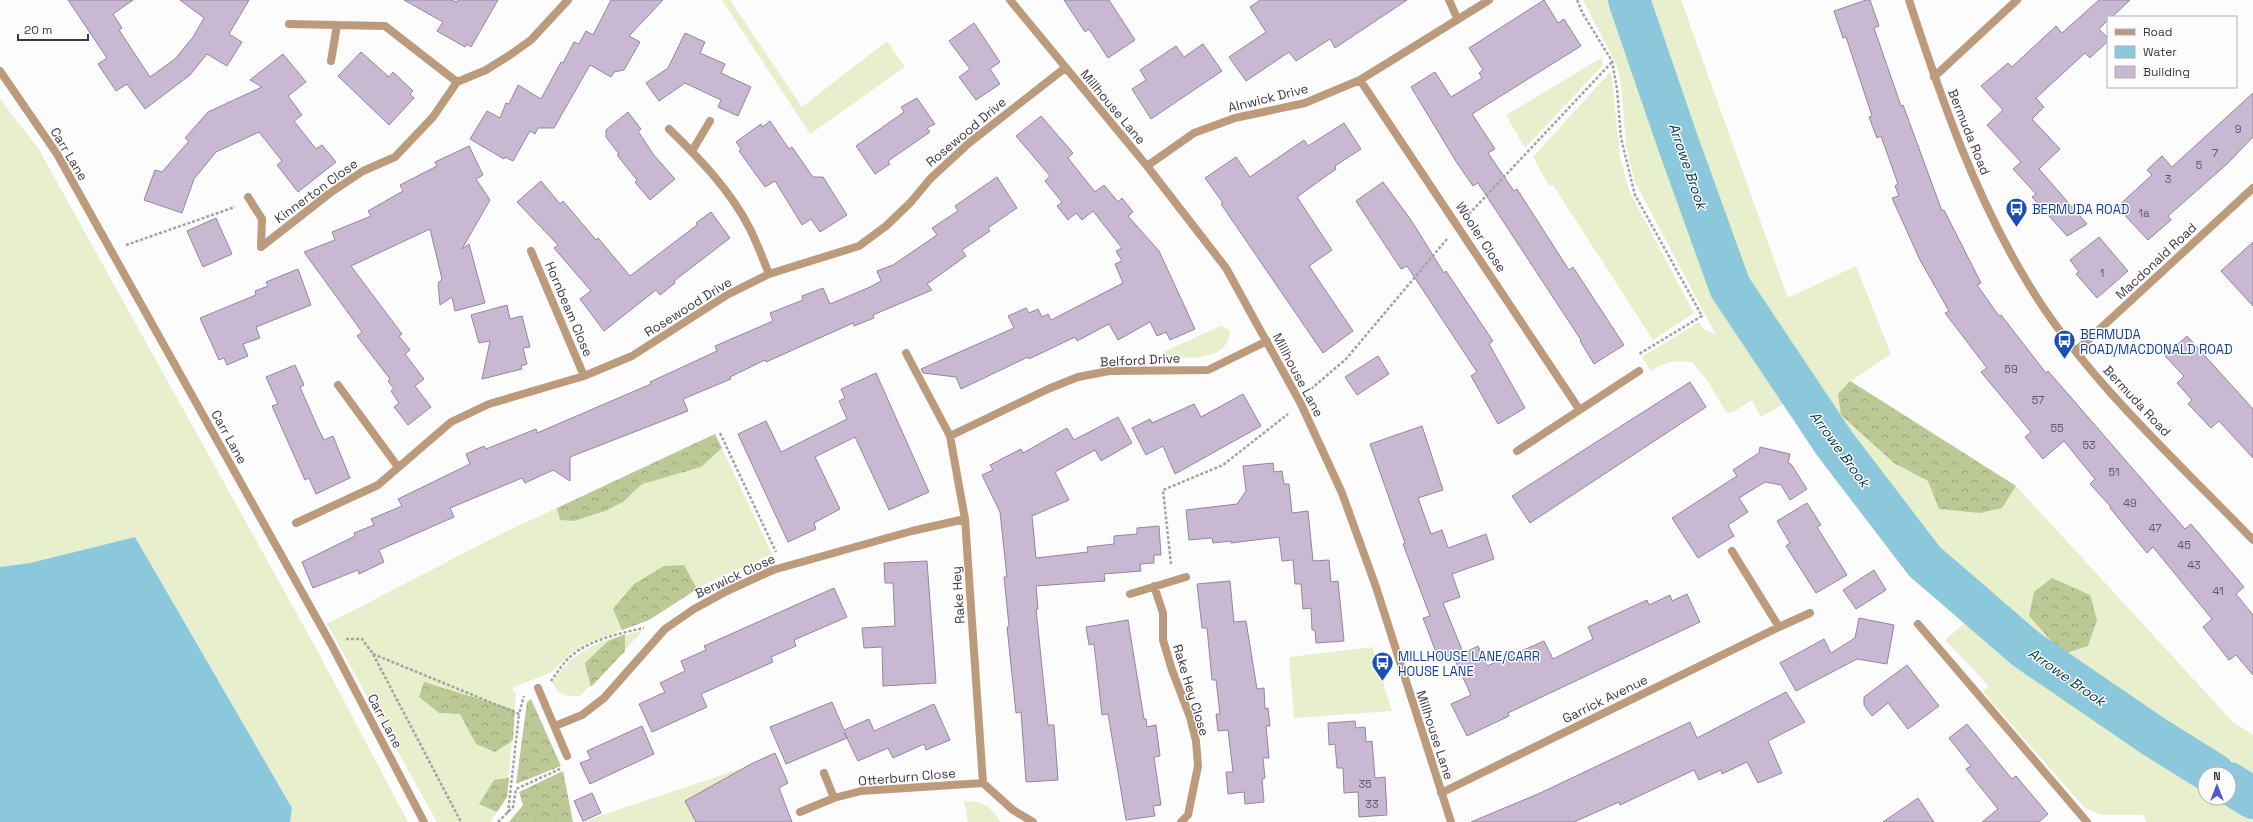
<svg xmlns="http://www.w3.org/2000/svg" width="2253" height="822" font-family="'Space Grotesk',sans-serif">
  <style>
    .grass { fill: #e7efcc; fill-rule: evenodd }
    .forest { fill: url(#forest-crowns) }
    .water { fill: #8cc8db }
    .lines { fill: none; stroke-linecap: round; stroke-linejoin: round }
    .river { stroke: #8cc8db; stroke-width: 42 }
    .building { fill: #c9b8d2; stroke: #95859d }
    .path { stroke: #a5a2a6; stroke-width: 2.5; stroke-dasharray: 3 2; stroke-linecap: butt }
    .service { stroke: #bb9b7c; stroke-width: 8 }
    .minor { stroke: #bb9b7c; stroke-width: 8 }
    .labels { text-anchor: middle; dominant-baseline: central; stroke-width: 3; stroke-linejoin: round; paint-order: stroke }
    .number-label { font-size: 11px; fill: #625866 }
    .street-label { font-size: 13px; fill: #3f3842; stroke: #fcfcfc }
    .transit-label { font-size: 13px; fill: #164399; stroke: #fcfcfc; text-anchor: start }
    .water-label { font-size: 14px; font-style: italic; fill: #003745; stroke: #fcfcfc }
  </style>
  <defs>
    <pattern id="forest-crowns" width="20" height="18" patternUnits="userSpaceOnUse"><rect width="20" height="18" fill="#bdc897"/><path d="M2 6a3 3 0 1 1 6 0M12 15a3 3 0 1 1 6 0" fill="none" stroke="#9ba37d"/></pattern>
  </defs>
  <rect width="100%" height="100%" fill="#fcfcfc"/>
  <path class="grass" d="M722,0h8l72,107 85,-66 18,26 -95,67z
    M1583,0h98l107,298 68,-32 35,88 -40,27 165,105 216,235 21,14v87h-106l-4,-7h-42l-17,-8 -101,-115 6,-6 -44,-46 35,-30 -35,-30 -10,6 -45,-42 -36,-43 -67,-99 -26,15 -9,-17 -19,12h-7l-19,-32 -15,-18c-17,-2 -26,-1 -41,9l-9,-14 57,-35 4,7 13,6 -81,-153 -9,-37 -5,-62 -4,-17zM2205,774h24v24h-24z
    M1601,58l2,7 -78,83 -19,-33z
    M1611,71l9,86 9,34 65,122 -41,27 -100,-155 -4,1 -16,-29z
    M0,99l38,49 279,502 91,172h-118l2,-14 -157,-271 -105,26 -30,4z
    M1221,326l9,4c-1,33 -44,28 -66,27l1,-6z
    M715,434l57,120 -65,29 -58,37 -59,22 -21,13 -17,17 -40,16 4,6 -9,103 -17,25h-53l-110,-198 172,-89z
    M643,631l-63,65c-14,1 -21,-1 -28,-14 7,-8 14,-19 23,-25 19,-15 45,-22 68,-26z
    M1372,647l20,64 -98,7 -5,-61z
    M746,767l23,55 -38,-45 -46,24 11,21h-115z
    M964,801c22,1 24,4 37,21h-33z"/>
  <path class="forest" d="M1850,381l166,105 -14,22 -22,5 -41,-4 -11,-28 -34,-18 -53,-48 -3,-21z
    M715,434l7,14 -21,19 -59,17 -19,18 -18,9 -31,10 -14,-1 -3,-12z
    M684,565l13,24 -48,31 -27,10 -9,-21 21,-25 30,-18z
    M2052,578l38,17 7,25 -9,26 -25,8 -34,-38 5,-24z
    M625,634v17l-34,36 -6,-24 23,-22z
    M424,682l91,28 -2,30 -18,12 -19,-8 -16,-30 -21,-1 -20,-16z
    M531,699l30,67 -45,18 11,-82z
    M563,771l10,51h-64l14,-17 -4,-13z
    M509,778l-2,19 -10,15 -18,-8 15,-24z"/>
  <path class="water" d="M135,537l157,271 -2,14h-290v-255l30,-4z"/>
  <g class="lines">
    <path class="river" d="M1629,0l49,143 52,144 104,156 91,119 20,17 81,70 127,87 61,38
      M2229,783l24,15"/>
  </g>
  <path class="building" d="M68,0h65l-20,14 9,14 -3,2 31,47 25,-18 18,-22 11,-19 -24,-18h69l-20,34 13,8 -15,24 -20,-12 -17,21 -45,34 -18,-25 -11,7 -18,-27 9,-6z
    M404,0h47l6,2 1,-2h40l-27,47 -4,-3 -2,3 -28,-16 6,-9z
    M611,0h52l-34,36 11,6 -16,28 -10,2 -3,5 -21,-12 -36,63h-16l-3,6 -5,-3 -17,30 -8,-4 -1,2 -34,-20 17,-28 13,7 6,-15 3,1 9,-19 23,14 20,-37 2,1 11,-21 5,2 7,-13 7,4z
    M1064,0h45l26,40 -27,18 -19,-29 -4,3z
    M1260,0h147l-72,48 -5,-9 -34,22 -7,-9 -43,29 -17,-24 37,-25 -16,-25z
    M1544,0l14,23 6,-4 17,27 -109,68 23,35 -7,4 26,38 3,-2 52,81 4,-3 51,78 -30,19 -14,-23 1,-1 -103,-157 -5,3 -16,-23 -46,-76 24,-15 16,25 31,-19 -3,-5 4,-3 -14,-22z
    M1866,0h4l9,26 -5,2 27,78 2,-1 39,106 2,-1 37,73 -4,2 22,31 2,-1 45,58 2,-2 137,158 6,-5 53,63 -8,7 17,21v60l-17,-20 -7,5 -26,-33 9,-8 -59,-72 -6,6 -37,-45 1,-1 -21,-23 5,-5 -31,-38 -21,18 -18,-22 6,-5 -50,-60 6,-4 -42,-55 4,-2 -29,-51 -28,-62 7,-2 -4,-10 3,-2 -17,-48 -4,2 -8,-21 3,-1 -26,-79 -3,1 -9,-27z
    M2099,0h31l-18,17h-4v3l-9,9 9,9v3l-18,17 -5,-5 -49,45 8,9 -12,12 28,30 -21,20 48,55 -20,12 -35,-39 4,-3 -23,-25 8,-7 -34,-37 16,-15 -22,-24 27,-23 4,4 44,-41 6,7z
    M974,23l26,39 -10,7 10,15 -24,16 -17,-23 11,-8 -21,-28z
    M685,33l20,9 -5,11 25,11 -4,9 30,14 -13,29 -20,-9 3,-7 -36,-17 -26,18 -13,-18 22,-15z
    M1203,44l19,27 -71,48 -19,-30 14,-9 -6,-10 36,-24 8,11z
    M361,52l28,25 4,-5 20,19 -3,3 4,4 -25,27 -51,-49z
    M283,54l23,28 -18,14 14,19 -8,6 22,28 6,-4 14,17 -38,30 -21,-27 5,-4 -23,-29 -43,20 -22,27 -12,34 -38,-13 11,-30 7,2 27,-31 -4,-3 23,-26 54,-25 -12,-7z
    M2253,93v44l-26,27 -59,52 3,4 -23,20 -31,-33 35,-32 -5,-5 15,-14 10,11z
    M917,98l18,26 -8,4 3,4 -42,29 2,3 -15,10 -19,-28 48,-34 -3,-5z
    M628,112l13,17 -3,2 15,23 22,25 -25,21 -15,-18 2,-2 -20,-25 2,-1 -13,-17v-7z
    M1041,116l32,37 -5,5 27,34 9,-7 14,17 4,-4 11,14 -5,4 31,35 36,78 -25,11 -4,-8 -9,4 -7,-14 -32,18 -9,-16 -32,17 -2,-4 -46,22 -1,-2 -67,32 -5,-12 -33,-4 -2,-4 93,-41 -6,-12 18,-8 3,5 9,-4 4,8 6,-3 3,6 72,-37 -8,-19 7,-3 -6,-10 6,-3 -29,-37 -11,9 -6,-7 -8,7 -11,-14 5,-4 -17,-21 5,-5 -34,-40z
    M770,121l19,28 3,-2 21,30h10l24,38 -27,17 -9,-13 -9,6 -27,-44 -10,6 -26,-36 2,-2 -5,-7 25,-18 1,3z
    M1344,123l17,26 -26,17 1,3 -39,28 35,53 -23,16 44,65 -30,22 -102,-149 2,-1 -18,-25 31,-21 14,20 54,-37 4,6z
    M469,146l14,29 -7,4 14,21 -28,49 7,-5 16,59 -30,8 -3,-14 -12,8 -2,-22 4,-4 -12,-50 -79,37 51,68 -3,2 11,14 -5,4 19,25 -9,7 16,21 -23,18 -14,-18 5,-4 -8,-12 3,-2 -6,-8 2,-2 -33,-43 5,-4 -58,-80 31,-12 -3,-8 39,-16 -3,-5 35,-20 -3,-6 37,-19 -2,-4z
    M997,177l20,31 -29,20 2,3 -28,19 4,6 -39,28 5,6 -59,25 1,3 -20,8 -1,-3 -87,39 -1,-2 -35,17 1,2 -48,20 5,12 -118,46v24l-17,-11 -28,13 -3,-5 -72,30 4,9 -75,33 5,12 -25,12 -1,-4 -45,18 -11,-26 53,-26 -1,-3 20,-8 -3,-6 31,-13 -4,-7 72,-35 -4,-10 18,-8 2,3 50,-20 1,4 114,-49 -1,-2 67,-31 -2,-5 58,-25 -3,-8 33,-13 -1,-4 21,-8 7,16 40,-17 11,-6 -4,-10 16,-6 44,-30 -5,-7 26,-17 -3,-5z
    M541,181l19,23 3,-3 33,39 2,-2 32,38 67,-51 -1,-2 15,-11 19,26 -56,43 1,2 -15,12 -4,-5 -52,41 -24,-32 11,-8 -37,-43 4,-3 -41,-43z
    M1383,182l28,38 33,53 2,-2 47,70 -4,3 36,64 -27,16 -27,-48 6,-4 -70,-106 -6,3 -45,-68z
    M216,218l16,36 -29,13 -16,-36z
    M2099,237l29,34 -31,27 -21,-24 3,-2 -9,-12z
    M2253,242v64l-32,-35z
    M298,269l13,36 -55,22 4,11 -17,6 5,12 -21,9 -3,-7 -5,2 -19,-42 56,-23 -1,-4 13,-5 -2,-4z
    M507,305l3,14 12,-3 8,31 -7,1 4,16 -6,2 1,3 -40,10 8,-38 -11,2 -8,-28z
    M2187,336l66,73v49l-34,-37 -8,7 -23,-24 4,-4 -15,-17 7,-7 -19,-20z
    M1378,356l11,18 -32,21 -12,-18z
    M295,365l9,20 -4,2 17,39 7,14 9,-4 17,42 -34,16 -7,-16 -4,2 -33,-74 6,-2 -12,-27z
    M876,373l53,119 -40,18 -34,-73 -40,20 25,52 -26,14 2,6 -28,13 -50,-108 28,-13 15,31 66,-33 -8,-18 6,-3 -4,-9z
    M1690,382l16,25 -176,116 -18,-27z
    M1243,394l18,32 -86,48 -12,-28 -17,9 -14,-27 18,-9 2,4 42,-19 7,13z
    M1118,417l14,26 -31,18 -6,-11 -40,22 14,28 -37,16 4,42 52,-6 -1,-5 27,-3v-8l23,-2v-6l22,-2 2,29h-7v8l-14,1 1,7 -37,3 1,7 -69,5 2,23h-2l12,116h6l4,55 -32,2 -5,-70 -5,1 -9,-86 2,-1 -5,-49h3l-7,-65 -18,-37 11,-5 -3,-5 31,-16 2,4 44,-25 7,12z
    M1422,426l21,64 -25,8 13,36 11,-4 6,18 38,-14 8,25 -42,15 8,23 -17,6 19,47 -23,10 -16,-42 7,-2 -27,-72 2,-1 -35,-99z
    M1760,447l30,7 -2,9 3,1 16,25 -17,11 -9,-15 -16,-3 -26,16 9,14 -20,13 6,11 -36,22 -26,-40 65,-42 -4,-6 26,-17z
    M1273,463l1,9 8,-1 2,13h5l3,29 16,-2 5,50 16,-1 2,22 7,-1 6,60 -28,2 -1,-13h-3l-1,-22 -8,1 -2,-25h-6l-2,-24 -11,1 -3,-24 -48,6v-2l-18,2 -1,-5 -23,2 -3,-30 51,-6 9,-13 -3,-25z
    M1807,503l14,22 -4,2 30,48 -31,18 -30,-47 4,-3 -13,-22z
    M927,561l9,122 -53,3 -1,-39 -18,1 -2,-20 33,-2 -2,-43h-8l-1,-20z
    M1874,570l12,20 -30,19 -13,-19z
    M1230,581l4,41 12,-1 11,68 7,-1 1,21 3,-1 2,18h-4l3,32h-6l2,20 -3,1 2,23 -19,2 -1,-12 -16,2 -2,-22h7l-5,-42 -10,1 -2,-17h4l-4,-34h-4l-5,-52h-5l-5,-44z
    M834,588l13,29 -53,23 2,6 -25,11 2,5 -72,32 6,13 -55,25 -13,-28 26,-12 -5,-9 25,-12 -4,-10 25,-11 -2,-4z
    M1687,594l13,28 -192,91 1,3 -42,20 -16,-32 20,-9 -17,-37 24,-12 9,20 57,-25 9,18 40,-20 -5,-12 59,-27 2,5 21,-10 2,6z
    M1859,618l35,7 -7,39 -30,-5 -61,32 -16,-28 44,-24 7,14 24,-15z
    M1128,620l16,99h2l1,8 9,-2 4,31 -6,1 7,48 -8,1 2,10 -29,4 -18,-106 -6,1 -8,-71 -5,1 -3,-18z
    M1907,665l32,41 -31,23 -20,-26 -16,13 -8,-11v-8z
    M1786,692l19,30 -37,19 14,32 -24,10 -11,-21 -25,12 -1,-4 -22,10 -5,-10 -74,35 -1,-3 -45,20h-103l67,-28 152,-72 7,16z
    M832,702l12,28 25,-11 5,12 60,-27 16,36 -24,10 -2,-6 -31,14 -5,-10 -30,13 -14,-29 3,6 -61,26 -16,-37z
    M1355,721l1,7 9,-1 1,15 6,-1 3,37 10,-1 2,38 -28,2 -1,-25 -14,1 -1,-25h-6l-2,-24 -6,1 -1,-22z
    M1967,724l45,55 4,-3 32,38 -9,8h-57l16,-13 -32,-40 5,-3 -22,-28z
    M642,726l12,28 -64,30 -10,-21 11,-4 -4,-8z
    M775,753l13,30 -9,5 13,34h-96l-11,-21 66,-37z
    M592,793l9,20 -18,8 -9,-20z
    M1918,798l16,24h-51z"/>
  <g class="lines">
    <path class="path" d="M1577,0l6,14 29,47 5,28 4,49 14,57 67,121 -63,38
      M1469,214l143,-152
      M126,245l109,-38
      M1311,389l35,-30 101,-120
      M720,433l56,119
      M1171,564l-8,-74 60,-25 65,-51
      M346,639h16l11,15 88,168
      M373,654l146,60 5,-18
      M551,681c6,-8 12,-18 19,-24 19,-17 50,-24 74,-29
      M508,813l11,-99
      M498,822l15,-15 3,-18 44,-20"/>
    <path class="service" d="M1918,624l169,198"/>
    <path class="minor" d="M1010,0l137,166 79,102 75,136 41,89 34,94 75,235
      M1449,0l8,18
      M1909,0c32,98 66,197 120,285 56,93 148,176 224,255
      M289,24l96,2 72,56
      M331,61l6,-36
      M0,71l57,83 274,490 93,178
      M1934,77l83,-77
      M1360,80l219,329
      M669,129c30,29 62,62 81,100 7,14 13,30 19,45
      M692,151l18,-30
      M1147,166l47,-33 41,-15 70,-15 55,-23 129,-80
      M248,197l14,22 -1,28 69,-54 33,-22 32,-14 38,-40 24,-35 29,-12 24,-15 21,-15 37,-40
      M531,251l53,125
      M2076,351l177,-163
      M906,353l44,83 15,83 18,264 30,27 20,12
      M338,385l60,82
      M950,436l98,-47 30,-12 31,-6 99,-1 59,-29
      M1517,451l122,-80
      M296,523l82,-38 73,-63 38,-18 95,-28 48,-20 95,-61 42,-21 90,-28 27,-20 24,-23 21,-25 38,-35 96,-75
      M1154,586l9,27v27l9,30 18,47 6,24 2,25 -10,49 -7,7
      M1130,594l56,-17
      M1779,627l31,-14
      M538,688l29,68
      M555,726l27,-11 22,-17 61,-69 29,-20 33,-18 46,-21 139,-39 53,-12
      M824,773l10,25
      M1441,793l338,-166 -47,-76
      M800,812l34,-14 27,-7 122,-8"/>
  </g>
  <defs>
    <symbol id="bus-pin" viewBox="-11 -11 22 30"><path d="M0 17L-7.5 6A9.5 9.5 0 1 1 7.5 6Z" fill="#1a4fb4" stroke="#fcfcfc"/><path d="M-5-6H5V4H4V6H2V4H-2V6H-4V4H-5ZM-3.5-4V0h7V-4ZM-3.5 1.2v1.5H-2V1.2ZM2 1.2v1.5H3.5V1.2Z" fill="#fff"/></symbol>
  </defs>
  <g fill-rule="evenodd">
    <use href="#bus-pin" x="2004" y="196" width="25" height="34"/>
    <use href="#bus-pin" x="2052" y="328" width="25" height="34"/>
    <use href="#bus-pin" x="1370" y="650" width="25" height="34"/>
  </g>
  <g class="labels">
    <g class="number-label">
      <text x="2238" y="129">9</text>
      <text x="2215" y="153">7</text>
      <text x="2199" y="165">5</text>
      <text x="2168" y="179">3</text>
      <text x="2144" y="213">1a</text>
      <text x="2102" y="273">1</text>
      <text x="2011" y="369">59</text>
      <text x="2038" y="400">57</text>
      <text x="2057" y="428">55</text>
      <text x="2089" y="445">53</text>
      <text x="2114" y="472">51</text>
      <text x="2130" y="503">49</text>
      <text x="2155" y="528">47</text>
      <text x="2184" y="545">45</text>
      <text x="2194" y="565">43</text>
      <text x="2218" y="591">41</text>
      <text x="1365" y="784">35</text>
      <text x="1372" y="804">33</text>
    </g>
    <g class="street-label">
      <text transform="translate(1268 98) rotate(-14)">Alnwick Drive</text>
      <text transform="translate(1113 107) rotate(50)">Millhouse Lane</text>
      <text transform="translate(966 132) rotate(-40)">Rosewood Drive</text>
      <text transform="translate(1969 132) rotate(68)">Bermuda Road</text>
      <text transform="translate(69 154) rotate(59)">Carr Lane</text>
      <text transform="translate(316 191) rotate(-36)">Kinnerton Close</text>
      <text transform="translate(1481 237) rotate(57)">Wooler Close</text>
      <text transform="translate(2156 261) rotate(-43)">Macdonald Road</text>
      <text transform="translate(688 307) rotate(-32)">Rosewood Drive</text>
      <text transform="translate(569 309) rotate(67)">Hornbeam Close</text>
      <text transform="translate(1140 360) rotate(-3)">Belford Drive</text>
      <text transform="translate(1298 375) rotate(62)">Millhouse Lane</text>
      <text transform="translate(2137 401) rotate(47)">Bermuda Road</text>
      <text transform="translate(229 437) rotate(61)">Carr Lane</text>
      <text transform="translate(735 576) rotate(-25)">Berwick Close</text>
      <text transform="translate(958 595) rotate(-94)">Rake Hey</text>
      <text transform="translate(1191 690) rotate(73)">Rake Hey Close</text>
      <text transform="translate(1605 699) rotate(-26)">Garrick Avenue</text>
      <text transform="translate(385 721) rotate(62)">Carr Lane</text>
      <text transform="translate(1435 735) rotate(72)">Millhouse Lane</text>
      <text transform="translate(907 777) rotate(-5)">Otterburn Close</text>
    </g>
    <g class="transit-label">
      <text x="2032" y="209">BERMUDA ROAD</text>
      <text x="2080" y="334">BERMUDA<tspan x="2080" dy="15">ROAD/MACDONALD ROAD</tspan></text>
      <text x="1398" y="656">MILLHOUSE LANE/CARR<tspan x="1398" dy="15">HOUSE LANE</tspan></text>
    </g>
    <g class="water-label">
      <text transform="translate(1688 166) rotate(71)">Arrowe Brook</text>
      <text transform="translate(1840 449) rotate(54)">Arrowe Brook</text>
      <text transform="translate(2067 677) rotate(35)">Arrowe Brook</text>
    </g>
  </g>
  <rect x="2107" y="16" width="130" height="72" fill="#fcfcfc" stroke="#b0aeb2"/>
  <rect x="2115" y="29" width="20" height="6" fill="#bb9b7c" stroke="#b0aeb2"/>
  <text x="2143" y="36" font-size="12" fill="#3f3842">Road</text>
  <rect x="2115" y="46" width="20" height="12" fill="#8cc8db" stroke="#b0aeb2"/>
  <text x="2143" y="56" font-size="12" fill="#3f3842">Water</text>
  <rect x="2115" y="66" width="20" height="12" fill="#c9b8d2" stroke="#b0aeb2"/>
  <text x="2143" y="76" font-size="12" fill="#3f3842">Building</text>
  <g transform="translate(2217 786)"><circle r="19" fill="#fcfcfc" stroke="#b0aeb2"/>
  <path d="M0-3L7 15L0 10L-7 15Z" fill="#5456cd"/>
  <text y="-6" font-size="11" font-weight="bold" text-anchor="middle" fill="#3f3842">N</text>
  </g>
  <path d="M18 34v6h70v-6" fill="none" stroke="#3f3842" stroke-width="2"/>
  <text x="24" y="34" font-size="12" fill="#3f3842" stroke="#fcfcfc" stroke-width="3" paint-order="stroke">20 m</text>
</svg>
